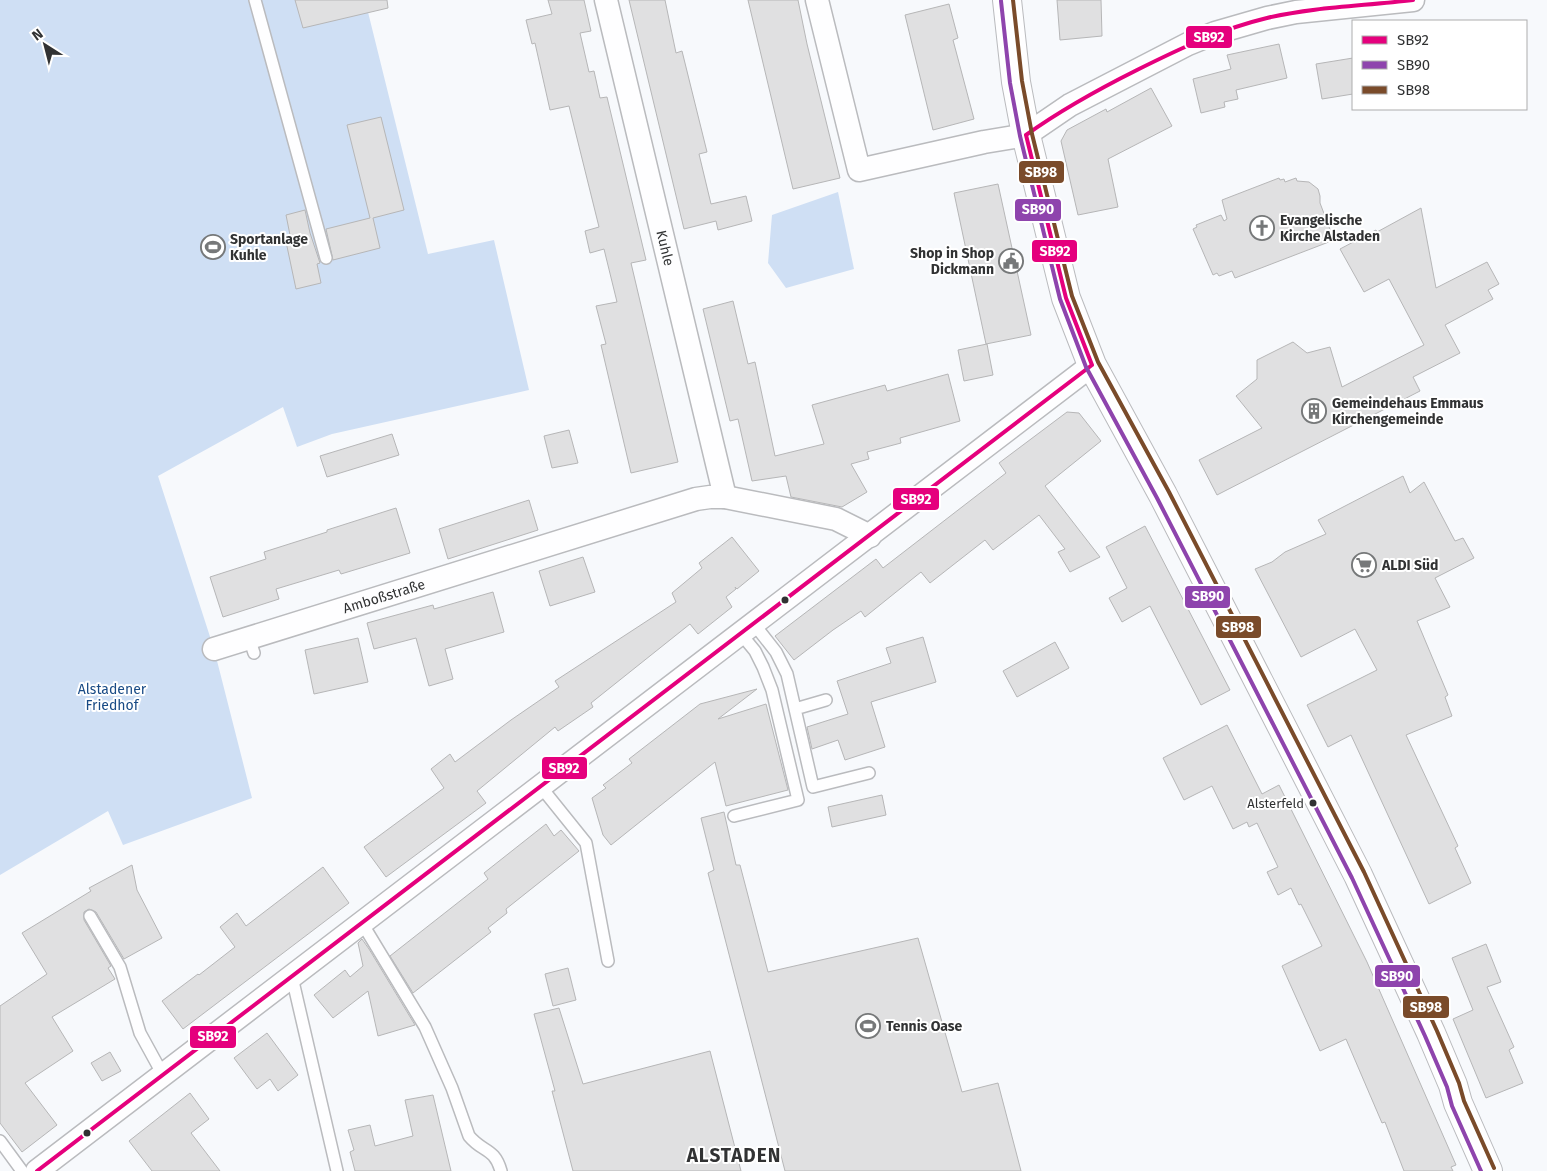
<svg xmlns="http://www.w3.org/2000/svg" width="1547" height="1171" font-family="'Fira Sans',sans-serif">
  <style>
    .green { fill: #cfdff4 }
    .building { fill: #e0e0e1; stroke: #b6b6b7 }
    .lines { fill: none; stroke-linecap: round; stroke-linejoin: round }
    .service-casing { stroke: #babbbe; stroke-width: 14 }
    .minor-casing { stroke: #babbbe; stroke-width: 25 }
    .tertiary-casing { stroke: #babbbe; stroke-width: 30 }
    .service { stroke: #fefeff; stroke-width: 11 }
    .minor { stroke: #fefeff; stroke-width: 22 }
    .tertiary { stroke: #fefeff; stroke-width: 28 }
    .bus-1-casing { stroke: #fff; stroke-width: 8 }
    .bus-2-casing { stroke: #fff; stroke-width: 8 }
    .bus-3-casing { stroke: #fff; stroke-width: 8 }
    .bus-1 { stroke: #e5007d; stroke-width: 4 }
    .bus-2 { stroke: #8e44ad; stroke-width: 4 }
    .bus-3 { stroke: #7a4b2a; stroke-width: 4 }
    .bus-dot { fill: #313233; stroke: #fff; stroke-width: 2 }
    .labels { text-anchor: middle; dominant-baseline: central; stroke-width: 4; stroke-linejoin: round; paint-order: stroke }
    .bus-label { font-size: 13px; fill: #313233; stroke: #fff; text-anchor: end }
    .poi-label { font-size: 14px; font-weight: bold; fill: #313233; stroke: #fff; text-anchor: start }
    .street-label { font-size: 14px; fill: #313233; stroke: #fff }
    .park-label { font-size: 14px; fill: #184a85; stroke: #fff }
    .district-label { font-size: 19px; font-weight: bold; letter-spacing: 1px; fill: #313233; stroke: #fff }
    .line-badge { stroke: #fff; stroke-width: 2 }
    .badge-label { font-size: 14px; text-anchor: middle; font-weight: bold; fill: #fff }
  </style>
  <rect width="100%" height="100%" fill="#f7f9fc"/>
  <path class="green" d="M0,0h365l63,254 66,-14 35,150 -197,44 -35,13 -14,-40 -125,69 56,173 38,149 -129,47 -15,-34 -108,64z
    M838,192l16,77 -68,19 -18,-25 4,-48z"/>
  <path class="building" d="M295,0h92l1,8 -85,20z
    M548,0h36l7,31 -11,2 9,39 5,-1 6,27 7,-1 39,163 -15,3 47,199 -47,11 -30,-128 5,-1 -10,-38 21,-4 -13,-53 -14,4 -5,-22 14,-4 -30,-121 -19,4 -15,-67 -3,1 -6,-24 26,-6z
    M629,0h36l11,53 6,-2 25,101 -8,2 12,50 35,-8 6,25 -34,9 -2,-9 -32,8z
    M748,0h50l9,44 33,134 -47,11z
    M1057,0h44l1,36 -42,4z
    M949,4l9,34 -5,2 21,79 -41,11 -28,-115z
    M1279,44l8,34 -51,12 2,9 -14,3 1,5 -24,6 -8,-34 38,-10 -4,-14z
    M1353,58v36l-31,5 -6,-35z
    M1151,88l21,38 -64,33 10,48 -40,8 -17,-74 6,-11 39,-21 1,3z
    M381,117l23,93 -31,8 7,30 -47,12 -7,-31 44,-11 -23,-93z
    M1279,178l1,2 4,-1 1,3 11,-4 1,3 12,1 9,7 2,7v7l14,37 -99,38 -3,-7 -13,5 -2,-3 -4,2 -20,-46 4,-2 -1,-2 25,-10 3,6 3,-2 -5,-19z
    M998,184l33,151 -45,9 -32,-151z
    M1421,208l15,80 51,-26 12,22 -11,6 5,9 -48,26 15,28 -47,24 7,14 -203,104 -18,-35 63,-32 -26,-32 21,-17v-19l36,-18 14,11 23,-6 12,40 82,-42 -35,-66 -25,13 -24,-43 36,-19 1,2z
    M305,210l5,23 10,30 -3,1 4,19 -25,6 -11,-52 5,-2 -4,-20z
    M733,301l15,63 7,-2 20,94 49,-12 -12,-39 73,-20 2,6 61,-17 12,47 -60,17 1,5 -34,9 2,7 -18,5 16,28 -25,15 -51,-10 -5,-21 -34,5 -14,-62 -8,2 -27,-112z
    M987,344l6,31 -29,6 -6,-31z
    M1067,412l12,1 22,28 -56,45 55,71 -30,15 -12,-20 7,-3 -26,-34 -46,35 -8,-10 -55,43 -9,-11 -56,45 -4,-6 -28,19 -39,30 -19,-24 101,-77 7,9 123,-95 -7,-10z
    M569,430l9,33 -26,5 -8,-32z
    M392,434l7,21 -72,22 -7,-21z
    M1403,476l7,17 14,-11 31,59 8,-3 11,20 -39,20 15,29 -33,14 31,74 -3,2 7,19 -46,19 52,111 -3,2 16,35 -42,21 -78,-169 -23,12 -21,-42 70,-35 -22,-41 -54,28 -46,-88 17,-7 13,-10 41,-18 -8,-14z
    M529,500l9,30 -90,29 -9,-30z
    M396,508l14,45 -69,21 -2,-4 -63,19 3,10 -56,18 -13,-40 56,-18 -2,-7 63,-20v-2z
    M1145,526l85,164 -29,15 -51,-99 -28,16 -13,-24 18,-10 -21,-41z
    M732,537l27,34 -22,18 -2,-2 1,2 -10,8 6,10 -34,27 -8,-10 -99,79 2,4 -35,24 -3,-4 -78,64 9,12 -100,74 -22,-30 80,-59 -13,-19 19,-15 5,8 56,-42 48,-33 -4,-6 121,-79 -4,-9 30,-25 -3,-5z
    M583,557l12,35 -45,14 -11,-35z
    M493,592l11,40 -59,17 8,30 -24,7 -13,-48 -42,11 -7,-26 66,-18 1,4z
    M923,637l13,45 -65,20 14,45 -40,13 -7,-20 -26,9 -5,-22 41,-13 -11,-33 54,-18 -5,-15z
    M358,638l10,44 -54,12 -9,-44z
    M1055,642l14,26 -52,29 -14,-26z
    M757,689l-39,30 48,-15 22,86 -62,16 -11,-44 -104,83 -8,-10 -11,-37 14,-10 -3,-3 29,-22 -3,-4 71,-55z
    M1227,725l35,69 17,-9 88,177 89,203 -5,2 2,4h-49l-19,-49 -3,1 -36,-84 -26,12 -38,-85 40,-20 -21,-42 -2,1 -8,-17 -13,7 -11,-23 11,-5 -21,-44 -8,4 -2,-5 -14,7 -21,-43 -28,14 -21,-42z
    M882,795l4,20 -54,12 -4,-20z
    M724,812l12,53h4l28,107 150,-34 44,154 36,-9 23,88h-236l-77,-298 6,-3 -13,-52z
    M546,824l8,12 7,-6 18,21 -73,58 1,4 -19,15 3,4 -78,61 -23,-37 98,-77 -4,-6z
    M132,865l5,25 25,48 -38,21 -28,-47 -7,-3 -5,3v8l27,46 -3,2 7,11 -63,38 21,34 -48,32 32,42 -35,27 -22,-29v-117l47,-32 -25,-41 69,-42 -2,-3z
    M323,867l26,36 -166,126 -21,-28 36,-27 1,1 36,-28 -15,-20 17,-14 9,13z
    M362,939l7,10 46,76 -37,11 -10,-45 -35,27 -19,-23 31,-25 5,7 13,-11 -5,-23z
    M1486,944l15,38 -14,5 27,60 -5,3 14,33 -37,15 -33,-79 20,-9 -21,-52z
    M568,968l8,32 -23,6 -8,-32z
    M559,1008l24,76 127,-33 31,120h-168l-21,-80h3l-21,-77z
    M267,1033l31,42 -20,16 -8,-12 -13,10 -23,-31z
    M110,1052l11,19 -19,10 -11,-18z
    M190,1093l19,26 -18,14 29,38h-68l-23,-30z
    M433,1095l18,76h-96l-5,-19 4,-2 -6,-20 22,-5 5,21 38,-10 -8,-36z"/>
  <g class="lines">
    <defs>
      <path id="service" d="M255,0l71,258
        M754,624l22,28 11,22 26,113 56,-14
        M249,638l5,15
        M795,709l31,-9
        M541,787l45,56 22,118
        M734,816l64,-16 -26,-110 -9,-23 -8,-16 -14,-17
        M90,916l30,51 20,66 23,42
        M362,923l63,104 27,61 17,48c14,17 25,11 32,35
        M292,977l45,194
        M0,1141l22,30"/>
      <g id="minor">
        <path id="s1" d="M606,0l119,497"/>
        <path d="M817,0l42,170 125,-28 42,-7 44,-30 118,-61 27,-11 52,-15 29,-6 117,-12"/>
        <path id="s2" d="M214,649l482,-150 14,-2h15l111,22 34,17"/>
        <path d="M37,1171l1055,-806"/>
      </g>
      <path id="tertiary" d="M1007,0l9,82 10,53 40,163 26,67 71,130 195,380 73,158 22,52 5,18 30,68"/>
    </defs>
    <use href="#service" class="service-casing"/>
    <use href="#minor" class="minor-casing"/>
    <use href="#tertiary" class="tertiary-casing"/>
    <use href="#service" class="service"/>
    <use href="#minor" class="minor"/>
    <use href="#tertiary" class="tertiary"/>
    <defs>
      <path id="bus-1" d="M1026,135c35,-25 73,-46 111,-65 42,-21 84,-41 130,-52 47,-11 97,-12 146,-18
        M1026,135l40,163 26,67
        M37,1171l1055,-806"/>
      <path id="bus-2" d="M1001,1l9,82 10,53 40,163 26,68 71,131 195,380 73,158 22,51 5,19 29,65"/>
      <path id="bus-3" d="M1013,0l9,81 10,53 40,162 26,66 71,130 195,380 73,159 22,52 5,18 30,67"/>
    </defs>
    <use href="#bus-1" class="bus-1-casing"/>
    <use href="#bus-2" class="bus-2-casing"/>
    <use href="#bus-3" class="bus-3-casing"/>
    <use href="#bus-1" class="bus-1"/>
    <use href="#bus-2" class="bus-2"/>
    <use href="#bus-3" class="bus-3"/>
  </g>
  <defs>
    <symbol id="church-ring" viewBox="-11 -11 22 22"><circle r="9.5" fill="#fff" stroke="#767879" stroke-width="1.5"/><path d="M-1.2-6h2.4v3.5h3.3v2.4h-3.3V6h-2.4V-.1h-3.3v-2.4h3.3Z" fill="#767879"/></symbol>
    <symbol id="stadium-ring" viewBox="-11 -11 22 22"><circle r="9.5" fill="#fff" stroke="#767879" stroke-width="1.5"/><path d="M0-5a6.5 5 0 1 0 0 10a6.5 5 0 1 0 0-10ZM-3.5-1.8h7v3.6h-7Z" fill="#767879"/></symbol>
    <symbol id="civic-ring" viewBox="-11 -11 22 22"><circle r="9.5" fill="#fff" stroke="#767879" stroke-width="1.5"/><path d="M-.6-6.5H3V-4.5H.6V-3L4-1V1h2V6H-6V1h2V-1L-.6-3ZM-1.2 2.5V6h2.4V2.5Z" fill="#767879"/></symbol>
    <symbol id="building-ring" viewBox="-11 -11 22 22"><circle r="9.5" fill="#fff" stroke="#767879" stroke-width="1.5"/><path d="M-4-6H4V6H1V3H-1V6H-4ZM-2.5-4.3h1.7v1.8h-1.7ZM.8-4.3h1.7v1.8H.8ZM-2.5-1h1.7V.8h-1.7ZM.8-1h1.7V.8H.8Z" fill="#767879"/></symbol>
    <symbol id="supermarket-ring" viewBox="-11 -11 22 22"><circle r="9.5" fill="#fff" stroke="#767879" stroke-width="1.5"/><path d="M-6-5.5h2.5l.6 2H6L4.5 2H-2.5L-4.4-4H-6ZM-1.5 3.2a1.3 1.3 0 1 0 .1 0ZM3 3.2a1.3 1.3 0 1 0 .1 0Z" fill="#767879"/></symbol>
  </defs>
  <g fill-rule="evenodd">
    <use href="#church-ring" x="1248" y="214" width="28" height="28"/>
    <use href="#stadium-ring" x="199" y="233" width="28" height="28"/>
    <use href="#civic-ring" x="997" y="247" width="28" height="28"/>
    <use href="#building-ring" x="1300" y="397" width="28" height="28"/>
    <use href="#supermarket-ring" x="1350" y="551" width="28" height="28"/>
    <use href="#stadium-ring" x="854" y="1012" width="28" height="28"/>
  </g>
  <g class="bus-dot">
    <circle cx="785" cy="600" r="4.5"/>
    <circle cx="1313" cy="803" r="4.5"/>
    <circle cx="87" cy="1133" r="4.5"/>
  </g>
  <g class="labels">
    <g class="bus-label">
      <text x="1304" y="803">Alsterfeld</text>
    </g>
    <g class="poi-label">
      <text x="1280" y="220">Evangelische<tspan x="1280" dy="16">Kirche Alstaden</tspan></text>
      <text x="230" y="239">Sportanlage<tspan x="230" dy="16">Kuhle</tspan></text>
      <text x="994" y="253" text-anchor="end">Shop in Shop<tspan x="994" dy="16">Dickmann</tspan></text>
      <text x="1332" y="403">Gemeindehaus Emmaus<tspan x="1332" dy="16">Kirchengemeinde</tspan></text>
      <text x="1382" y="565">ALDI Süd</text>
      <text x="886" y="1026">Tennis Oase</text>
    </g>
    <g class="street-label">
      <text stroke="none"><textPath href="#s1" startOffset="255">Kuhle</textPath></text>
      <text stroke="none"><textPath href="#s2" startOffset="178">Amboßstraße</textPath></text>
    </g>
    <g class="park-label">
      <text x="112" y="689">Alstadener<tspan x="112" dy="16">Friedhof</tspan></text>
    </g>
    <g class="district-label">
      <text x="734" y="1155">ALSTADEN</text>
    </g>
  </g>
  <g class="line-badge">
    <rect x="1185" y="25" width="48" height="24" rx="5" fill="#e5007d"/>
    <rect x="1018" y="160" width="47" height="24" rx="5" fill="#7a4b2a"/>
    <rect x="1014" y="198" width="48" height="24" rx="5" fill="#8e44ad"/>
    <rect x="1031" y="239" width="47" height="24" rx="5" fill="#e5007d"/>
    <rect x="892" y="487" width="48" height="24" rx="5" fill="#e5007d"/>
    <rect x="1184" y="585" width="47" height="24" rx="5" fill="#8e44ad"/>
    <rect x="1215" y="615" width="47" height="24" rx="5" fill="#7a4b2a"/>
    <rect x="541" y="756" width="47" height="24" rx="5" fill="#e5007d"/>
    <rect x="1374" y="964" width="47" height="24" rx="5" fill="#8e44ad"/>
    <rect x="1402" y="995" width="48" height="24" rx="5" fill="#7a4b2a"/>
    <rect x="189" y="1025" width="48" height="24" rx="5" fill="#e5007d"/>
  </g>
  <g class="badge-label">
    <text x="1209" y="42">SB92</text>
    <text x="1041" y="177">SB98</text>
    <text x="1038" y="214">SB90</text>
    <text x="1055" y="256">SB92</text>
    <text x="916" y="504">SB92</text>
    <text x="1208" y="601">SB90</text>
    <text x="1238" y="632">SB98</text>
    <text x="564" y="773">SB92</text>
    <text x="1397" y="981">SB90</text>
    <text x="1426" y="1012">SB98</text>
    <text x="213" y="1041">SB92</text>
  </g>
  <rect x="1352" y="20" width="175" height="90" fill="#ffffff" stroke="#adadad"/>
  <rect x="1362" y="36" width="25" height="8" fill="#e5007d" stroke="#adadad"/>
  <text x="1397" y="45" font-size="15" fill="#313233">SB92</text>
  <rect x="1362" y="61" width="25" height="8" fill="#8e44ad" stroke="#adadad"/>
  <text x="1397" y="70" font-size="15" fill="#313233">SB90</text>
  <rect x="1362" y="86" width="25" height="8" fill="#7a4b2a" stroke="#adadad"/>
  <text x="1397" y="95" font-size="15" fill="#313233">SB98</text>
  <g transform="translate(45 45) rotate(324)" stroke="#ffffff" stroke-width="4" paint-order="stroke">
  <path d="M0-4L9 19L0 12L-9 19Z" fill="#313233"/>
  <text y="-8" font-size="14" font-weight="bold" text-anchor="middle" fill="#313233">N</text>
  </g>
</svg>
